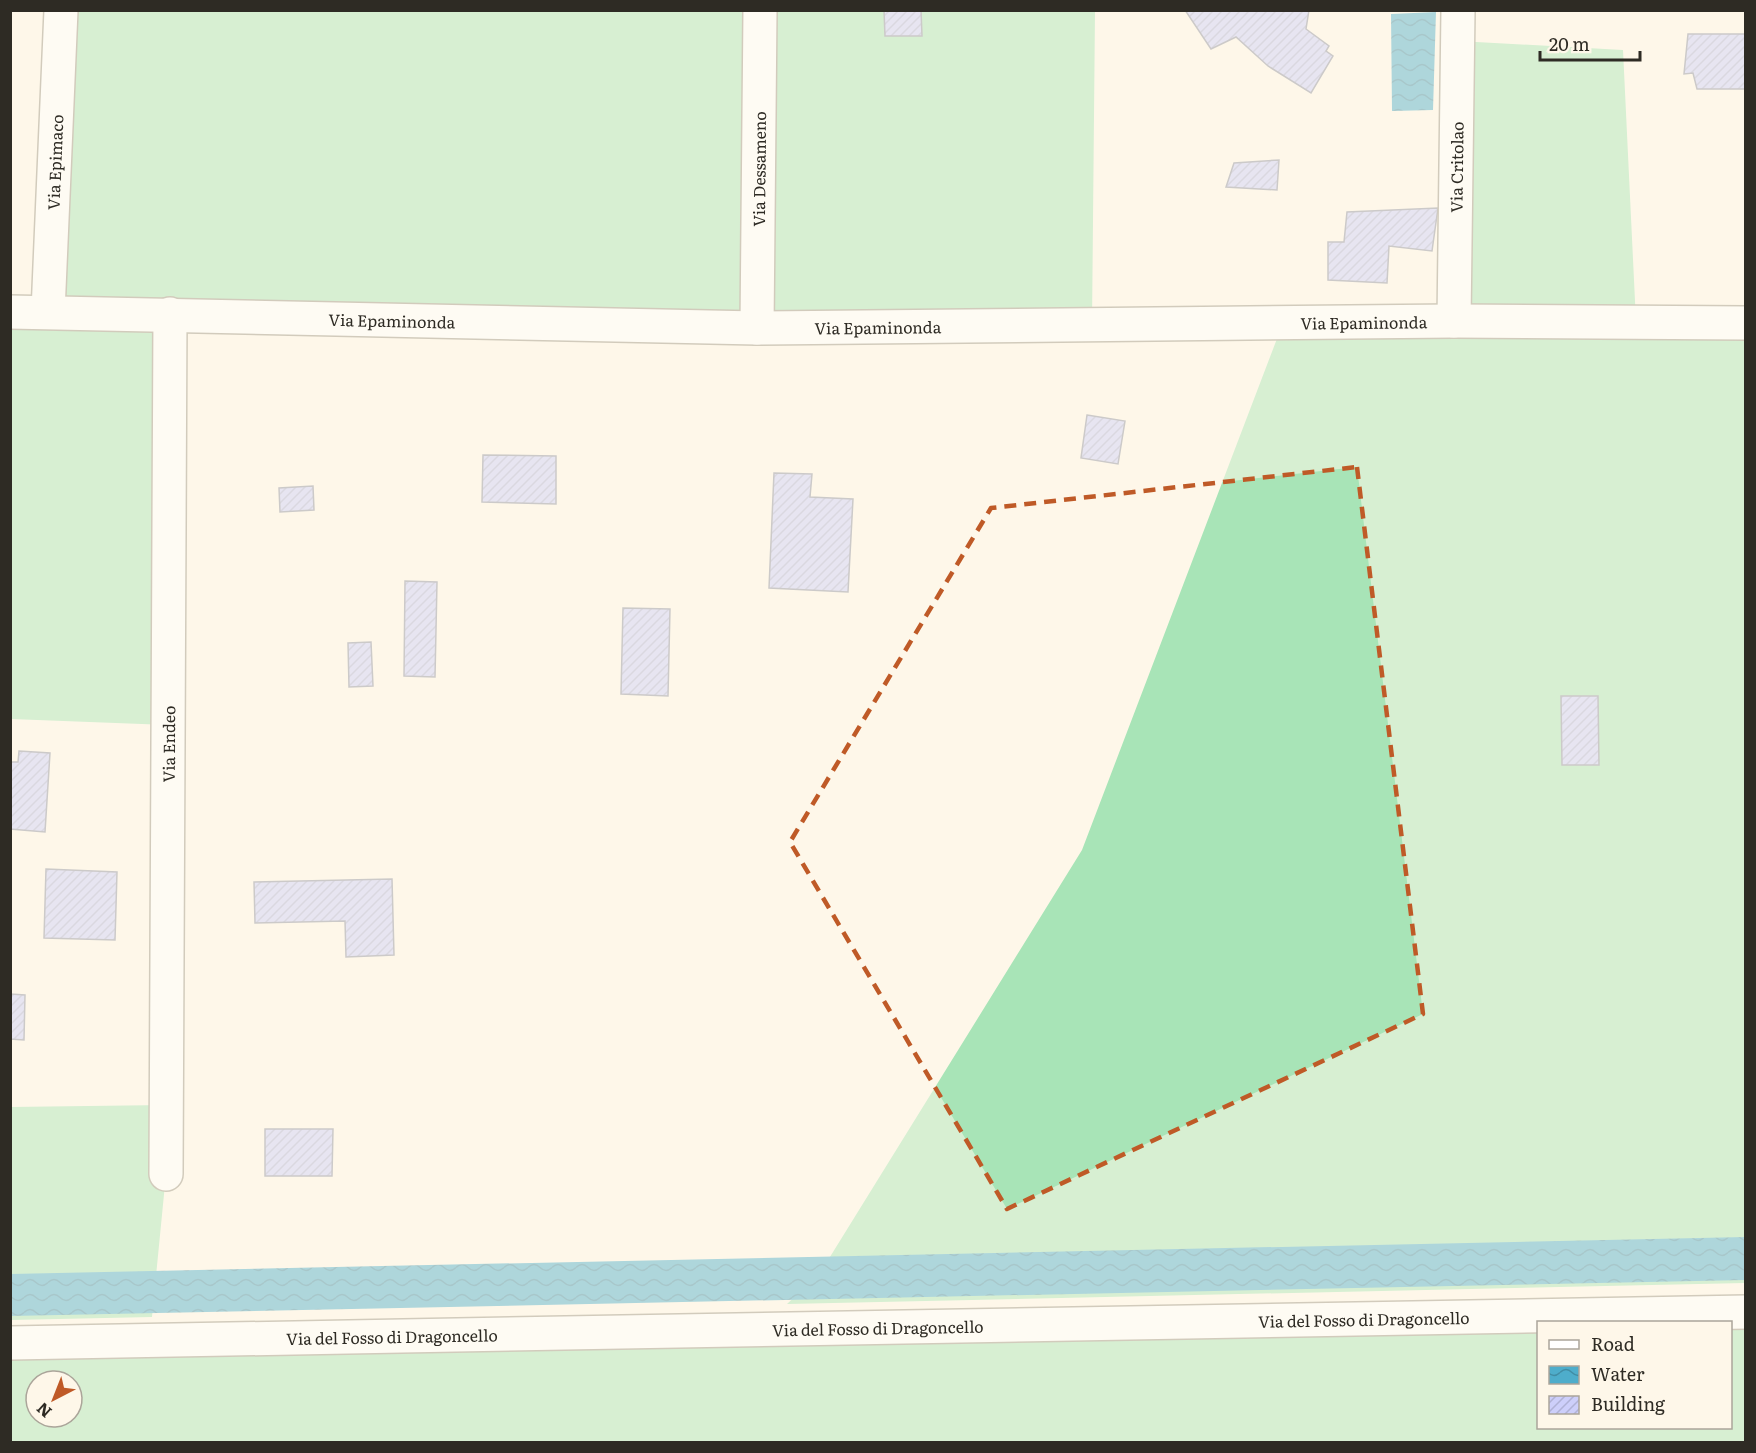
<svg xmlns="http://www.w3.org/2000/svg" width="1756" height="1453" font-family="Literata,serif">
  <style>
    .grass { fill: #a8e4b7; fill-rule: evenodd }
    .water { fill: url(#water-waves) }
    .building { fill: url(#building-hatch); stroke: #9192a2; stroke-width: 1.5 }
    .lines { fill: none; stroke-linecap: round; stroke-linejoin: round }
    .minor-casing { stroke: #9e9686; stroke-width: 36 }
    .tertiary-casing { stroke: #9e9686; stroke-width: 36 }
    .minor { stroke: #fff; stroke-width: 33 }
    .tertiary { stroke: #fff; stroke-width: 33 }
    .marked { fill: none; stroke: #bf5a27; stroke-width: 4.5; stroke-dasharray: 12 8; stroke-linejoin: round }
    .labels { text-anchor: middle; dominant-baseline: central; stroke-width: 6; stroke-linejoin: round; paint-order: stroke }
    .street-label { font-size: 16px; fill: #2e2b24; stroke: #fef7e9 }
  </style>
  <defs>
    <pattern id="water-waves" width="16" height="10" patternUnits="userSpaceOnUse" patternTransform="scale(1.5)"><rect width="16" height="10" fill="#4eadcb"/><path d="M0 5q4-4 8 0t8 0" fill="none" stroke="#418da5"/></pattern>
    <pattern id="building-hatch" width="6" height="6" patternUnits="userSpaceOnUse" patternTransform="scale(1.5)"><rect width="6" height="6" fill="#cdcffa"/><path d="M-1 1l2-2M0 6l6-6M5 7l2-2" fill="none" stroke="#b0b2d6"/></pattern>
  </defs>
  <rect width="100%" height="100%" fill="#fef7e9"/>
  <path class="grass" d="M61,11h1034l-3,314 -922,-11 -2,411 -157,-6 -1,-407h38z
    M1458,41l165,9 13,272 109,1v960l-958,21 33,-31 262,-423 201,-527 171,-2z
    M166,1105v69l-14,143 -141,3 -1,-213z
    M1745,1312v130h-1734l-1,-96zM1538,1322h192v106h-192zM36,1381h36v36h-36z"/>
  <path class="water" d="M1436,12l-3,98 -41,1 -1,-97z
    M1746,1237l-1,43 -1735,36 1,-42z"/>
  <path class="building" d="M884,10h37l1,26h-37z
    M1185,10h124l-3,19 23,17 -3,5 7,5 -22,37 -43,-27 -32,-29 -25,12z
    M1688,34h58v55h-49l-4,-16 -9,1z
    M1279,160l-2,30 -51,-3 8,-24z
    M1438,208l-6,43 -43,-5 -2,37 -59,-3v-38h16l3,-30z
    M1087,415l38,6 -7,43 -37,-6z
    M483,455l73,1v48l-74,-2z
    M774,473l38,1 -2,23 43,2 -5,93 -79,-4z
    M313,486l1,24 -34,2 -1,-24z
    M405,581l32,1 -2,95 -31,-1z
    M623,608l47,1 -2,87 -47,-2z
    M371,642l2,44 -24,1 -1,-44z
    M1561,696h37l1,69h-37z
    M19,751l31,2 -5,79 -35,-3v-67h8z
    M46,869l71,3 -2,68 -71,-2z
    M392,879l2,76 -48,2 -1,-36 -90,2 -1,-41z
    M10,994l15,1 -1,45 -14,-1z
    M265,1129h68l-1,47h-67z"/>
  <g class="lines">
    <defs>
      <g id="minor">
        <path id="s1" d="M10,312l747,16 697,-7 292,2"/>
        <path id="s2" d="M48,312l13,-302"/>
        <path id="s3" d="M1454,321l4,-311"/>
        <path id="s4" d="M757,328l3,-318"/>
        <path id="s5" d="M166,1174l4,-860"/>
      </g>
      <g id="tertiary">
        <path id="s6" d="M10,1343l1736,-31"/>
      </g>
    </defs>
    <use href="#minor" class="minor-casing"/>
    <use href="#tertiary" class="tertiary-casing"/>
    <use href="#minor" class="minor"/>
    <use href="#tertiary" class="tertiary"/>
  </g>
  <path d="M0 0H1756V1453H0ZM1357,467l66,547 -416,195 -217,-367 201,-334z" fill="#fef7e9" fill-opacity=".55" fill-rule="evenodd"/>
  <path class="marked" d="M1357,467l66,547 -416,195 -217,-367 201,-334z"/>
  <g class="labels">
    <g class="street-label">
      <text stroke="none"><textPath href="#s2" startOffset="150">Via Epimaco</textPath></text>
      <text stroke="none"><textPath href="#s3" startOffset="154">Via Critolao</textPath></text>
      <text stroke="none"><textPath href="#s4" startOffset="159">Via Dessameno</textPath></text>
      <text stroke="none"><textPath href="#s1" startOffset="382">Via Epaminonda</textPath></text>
      <text stroke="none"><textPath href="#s1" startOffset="1354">Via Epaminonda</textPath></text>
      <text stroke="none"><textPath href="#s1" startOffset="868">Via Epaminonda</textPath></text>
      <text stroke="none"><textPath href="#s5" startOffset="430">Via Endeo</textPath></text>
      <text stroke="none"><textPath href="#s6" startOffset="1354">Via del Fosso di Dragoncello</textPath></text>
      <text stroke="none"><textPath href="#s6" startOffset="868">Via del Fosso di Dragoncello</textPath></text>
      <text stroke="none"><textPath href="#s6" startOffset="382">Via del Fosso di Dragoncello</textPath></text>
    </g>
  </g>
  <rect width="1756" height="1453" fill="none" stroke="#2e2b24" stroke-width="24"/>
  <rect x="1537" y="1321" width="195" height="108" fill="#fef7e9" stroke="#aba59a" stroke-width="1.5"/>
  <rect x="1549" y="1340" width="30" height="9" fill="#ffffff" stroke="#aba59a" stroke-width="1.5"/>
  <text x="1591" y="1351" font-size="18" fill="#2e2b24">Road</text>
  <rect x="1549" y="1366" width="30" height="18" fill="url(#water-waves)" stroke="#aba59a" stroke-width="1.5"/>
  <text x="1591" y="1381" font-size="18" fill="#2e2b24">Water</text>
  <rect x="1549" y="1396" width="30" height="18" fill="url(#building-hatch)" stroke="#aba59a" stroke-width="1.5"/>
  <text x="1591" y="1411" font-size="18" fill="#2e2b24">Building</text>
  <g transform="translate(54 1399) rotate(222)"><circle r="28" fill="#fef7e9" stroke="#aba59a" stroke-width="1.5"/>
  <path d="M0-4.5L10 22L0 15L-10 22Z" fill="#bf5a27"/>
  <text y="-9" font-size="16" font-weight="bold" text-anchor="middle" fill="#2e2b24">N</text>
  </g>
  <path d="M1540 51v9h100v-9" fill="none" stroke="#2e2b24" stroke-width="3"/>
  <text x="1549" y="51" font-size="18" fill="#2e2b24" stroke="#fef7e9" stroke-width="4.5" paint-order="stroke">20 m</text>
</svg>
